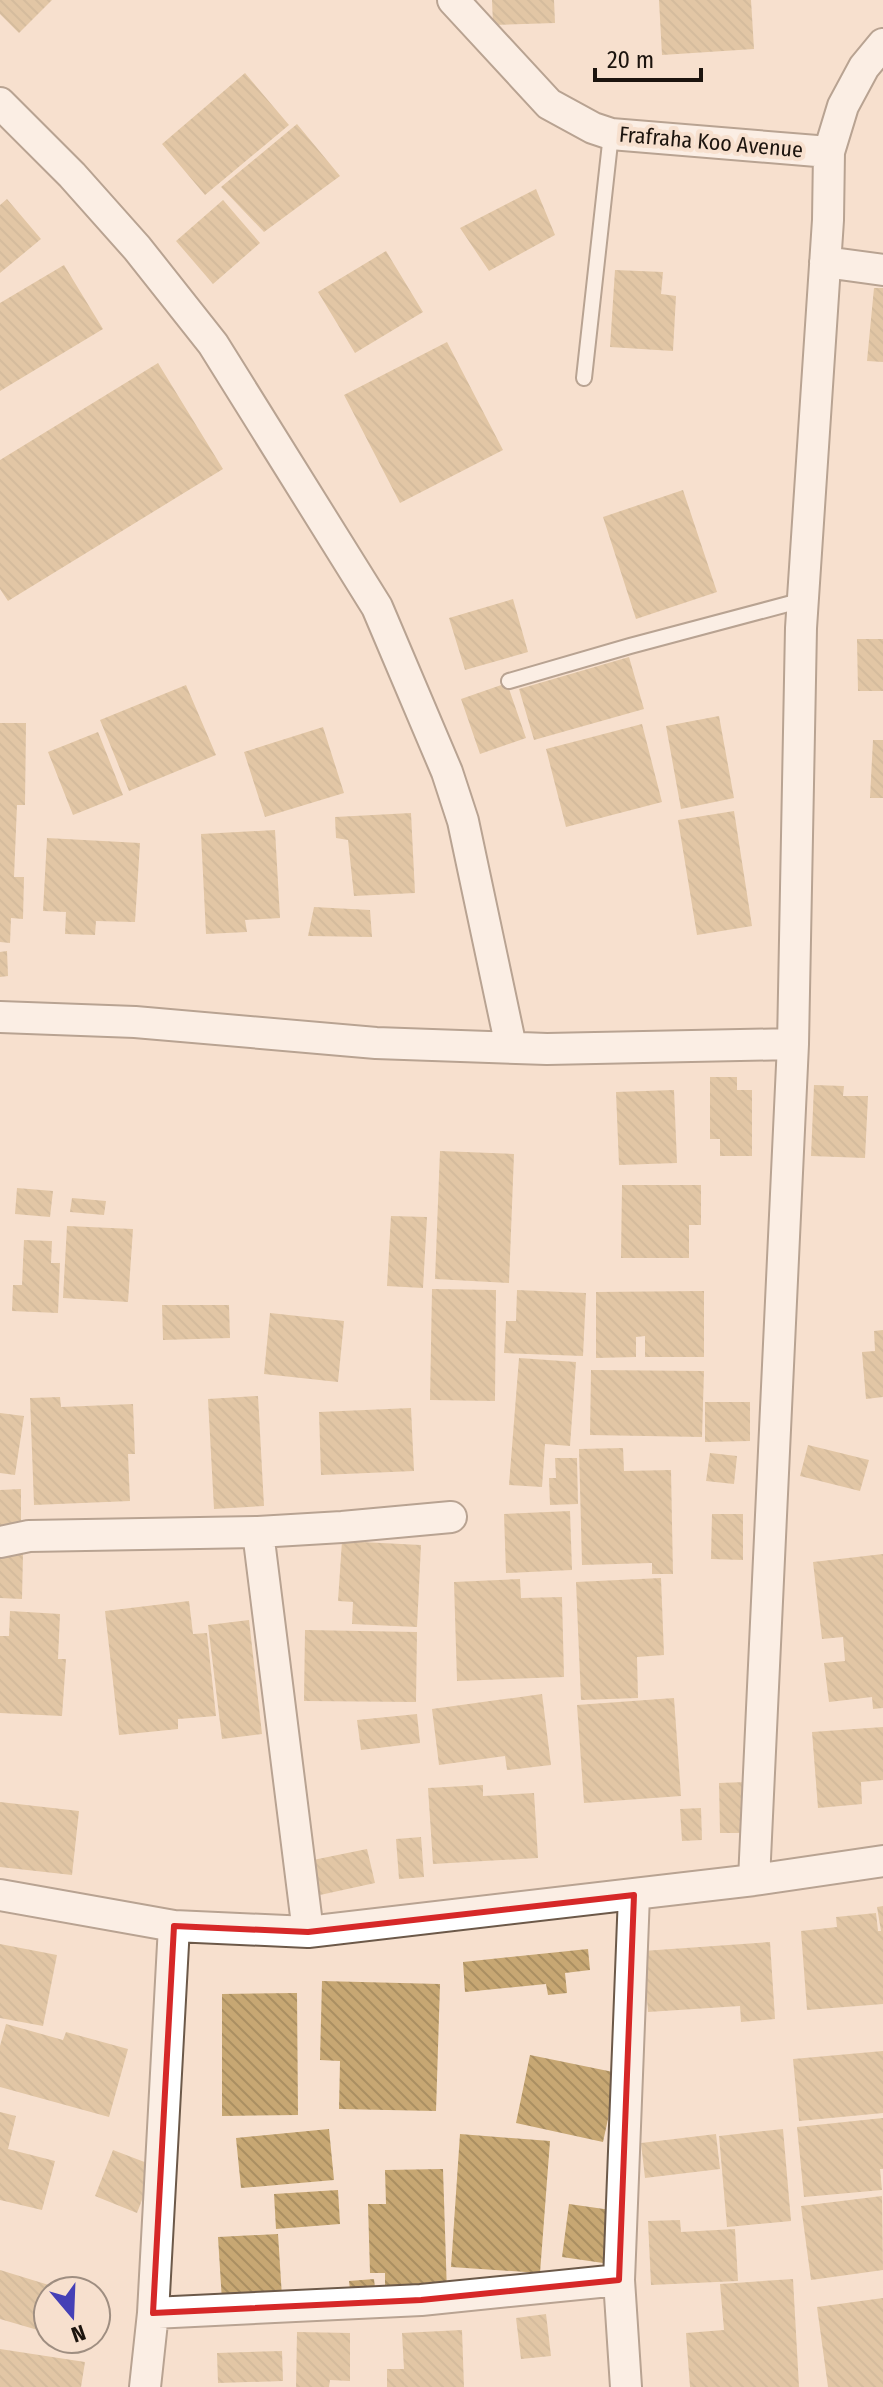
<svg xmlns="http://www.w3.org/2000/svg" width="883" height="2387" font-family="'Fira Sans Condensed',sans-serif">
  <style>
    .building { fill: url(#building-back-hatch) }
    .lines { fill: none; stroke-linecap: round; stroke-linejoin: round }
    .lane-casing { stroke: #6c5949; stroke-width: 18 }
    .street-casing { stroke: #6c5949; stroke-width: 34 }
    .lane { stroke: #fff; stroke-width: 14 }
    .street { stroke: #fff; stroke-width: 30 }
    .marked { fill: none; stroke: #d62828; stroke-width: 6; stroke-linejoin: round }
    .labels { text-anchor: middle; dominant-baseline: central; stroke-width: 8; stroke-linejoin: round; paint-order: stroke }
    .street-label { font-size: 22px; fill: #1c140e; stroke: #f7e0ce }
  </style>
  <defs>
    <pattern id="building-back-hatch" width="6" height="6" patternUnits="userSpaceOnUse" patternTransform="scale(2)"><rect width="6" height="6" fill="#c7a773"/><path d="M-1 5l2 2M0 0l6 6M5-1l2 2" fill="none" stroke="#aa8f62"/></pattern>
  </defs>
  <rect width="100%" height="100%" fill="#f7e0ce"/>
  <path class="building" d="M0,0h52l-33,33 -19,-19z
    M492,0h62l1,23 -62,2z
    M659,0h92l3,49 -92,6z
    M245,73l44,52 -84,70 -43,-51z
    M297,124l43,52 -76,56 -43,-45z
    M536,189l19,46 -66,36 -29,-43z
    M7,199l34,40 -41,34v-68z
    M223,200l37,43 -47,41 -37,-43z
    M386,251l37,61 -68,41 -37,-61z
    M64,265l39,64 -103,62v-88z
    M615,270l48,2 -2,22 15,2 -3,55 -63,-4z
    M874,288h9v74l-16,-1z
    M447,342l56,108 -103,53 -56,-108z
    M158,363l65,106 -215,132 -8,-12v-129z
    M683,490l34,102 -81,27 -33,-102z
    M513,599l15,53 -63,18 -16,-52z
    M857,639h26v52h-25z
    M629,657l15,52 -110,31 -15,-51z
    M507,683l19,55 -46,16 -19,-55z
    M186,685l30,70 -87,36 -29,-71z
    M719,716l15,82 -53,11 -15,-83z
    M0,723h26l-1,82h-8l-3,72h10l-1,42 -12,-1 -1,25 -10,-1z
    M642,724l20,78 -96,25 -20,-78z
    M323,727l21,66 -79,24 -21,-65z
    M98,732l25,63 -50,20 -25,-63z
    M873,740h10v58h-13z
    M734,811l18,115 -55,9 -19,-115z
    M411,813l4,80 -61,3 -6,-56 -12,-2 -1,-21z
    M275,830l5,88 -35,2 2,12 -41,2 -5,-100z
    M47,838l93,5 -5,79 -39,-1 -1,14 -30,-1 1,-22 -23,-1z
    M314,907l56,3 2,27 -64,-1z
    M7,951l1,25 -8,1v-25z
    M710,1077h27v13h15v66h-32v-17h-10z
    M814,1085l30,1 -1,10h25l-3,62 -54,-2z
    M674,1090l3,73 -58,2 -3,-73z
    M440,1151l74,3 -5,129 -74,-4z
    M622,1185h79v40h-12v33h-68z
    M17,1188l36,3 -3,26 -35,-3z
    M72,1198l34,3 -2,14 -34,-3z
    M391,1216l36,1 -4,71 -36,-2z
    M67,1226l66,3 -5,73 -65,-4z
    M24,1240l28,1 -1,22h9l-2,50 -46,-2 1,-26h9z
    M432,1289l64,1 -1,111 -65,-1z
    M517,1290l69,3 -3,63 -79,-3 2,-32h10z
    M704,1291v66h-59v-21l-9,1v20l-40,1v-66z
    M162,1305h67l1,33 -67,2z
    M270,1313l74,8 -6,61 -74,-8z
    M883,1330v67l-17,2 -4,-47 13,-1 -1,-20z
    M519,1358l57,4 -6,84 -25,-2 -3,43 -33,-2z
    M591,1370l113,1 -2,66 -112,-2z
    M258,1396l6,110 -50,3 -6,-110z
    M60,1397l1,10 72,-3 2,50h-7l2,47 -96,4 -4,-107z
    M705,1402h45v39l-45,1z
    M411,1408l3,63 -93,4 -2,-63z
    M0,1413l24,3 -9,59 -15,-2z
    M808,1445l61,15 -9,31 -60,-15z
    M623,1448l1,23 47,-1 2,104h-21v-11l-70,2 -3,-116z
    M710,1453l27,3 -3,28 -28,-3z
    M555,1458h22l1,46 -28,1 -1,-27h7z
    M21,1489v46h-21v-45z
    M570,1511l2,59 -66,3 -2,-59z
    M712,1514h31v46l-32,-1z
    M342,1541l79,4 -4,82 -65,-3 1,-22 -15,-1z
    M0,1554h23l-1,45 -22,-1z
    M883,1554v154l-10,1 -1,-12 -43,5 -5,-39 21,-2 -2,-24 -21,2 -9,-77z
    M661,1578l3,77 -27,2 1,41 -57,2 -5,-118z
    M520,1579l1,19 41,-1 2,80 -107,4 -3,-99z
    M189,1601l4,33 14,-1 9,83 -38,3v10l-59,6 -14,-124z
    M10,1611l50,3 -2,45h8l-4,57 -62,-3v-77h9z
    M249,1620l13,114 -40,5 -14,-114z
    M305,1630l112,2 -1,70 -112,-1z
    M542,1694l9,71 -44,5 -2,-14 -66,9 -7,-56z
    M674,1698l7,98 -97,7 -7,-98z
    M417,1714l3,29 -59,7 -4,-30z
    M883,1727v53l-22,2 1,22 -44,4 -6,-76z
    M746,1782l1,51h-27l-1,-50z
    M483,1785v11l51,-3 4,65 -105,6 -5,-76z
    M0,1802l79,9 -7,64 -72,-8z
    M701,1808l1,32 -20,1 -2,-32z
    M421,1837l3,40 -25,2 -3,-40z
    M367,1849l8,34 -55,12 -7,-35z
    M883,1906v98l-76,6 -6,-79 36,-4 -1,-10 40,-4 2,18h3l-4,-24z
    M770,1942l5,77 -34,3 -1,-16 -92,6 -5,-61z
    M0,1944l57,11 -14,71 -43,-8z
    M588,1949l2,21 -25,3 2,20 -19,2 -2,-11 -81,8 -2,-30z
    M322,1981l118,3 -4,127 -97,-2 1,-48 -20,-1z
    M297,1993l1,122 -76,1v-122z
    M6,2024l57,16 3,-8 62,17 -19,68 -109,-30v-41z
    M883,2051v62l-84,8 -6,-62z
    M530,2055l88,18 -15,69 -87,-19z
    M0,2112l16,4 -8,33 47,12 -13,49 -42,-10z
    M883,2118v51h-3l2,21 -78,7 -7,-70z
    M329,2129l5,51 -93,8 -5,-50z
    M783,2129l8,92 -64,6 -8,-91z
    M460,2134l90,7 -10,132 -89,-6z
    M716,2134l4,35 -75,9 -4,-35z
    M113,2150l42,16 -18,47 -42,-17z
    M443,2169l4,124 -62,2v-22h-15l-2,-69h18l-1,-34z
    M338,2190l2,34 -64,5 -2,-35z
    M882,2196l1,74 -72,10 -10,-74z
    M569,2204l49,7 -8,53 -48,-7z
    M680,2220l1,12 54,-3 3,52 -87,4 -3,-64z
    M278,2234l4,63 -60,4 -4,-64z
    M0,2270l65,20 -17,1v42l-48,-14z
    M374,2279l2,18 -25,1 -2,-17z
    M793,2279l6,108h-109l-4,-54 38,-3 -4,-46z
    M883,2298v89h-55l-11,-80z
    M546,2314l5,42 -30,3 -5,-41z
    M462,2330l2,57h-77v-18h17l-2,-36z
    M297,2332l53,1v48l-20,-1 -1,7h-33z
    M0,2349l85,13 -4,25h-81z
    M282,2351l1,30 -65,2 -1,-30z"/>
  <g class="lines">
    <defs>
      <path id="lane" d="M584,378l27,-244
        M509,681l121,-35 173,-46"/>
      <path id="street" d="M453,0l96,104 44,24 18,6 218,18
        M0,103l72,72 65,73 76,96 164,263 70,165 16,49 48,226
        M825,262l58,8
        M0,1017l135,5 241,21 171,6 246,-5
        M258,1532l50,400
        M0,1542l29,-6 229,-4 84,-5 109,-10
        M754,1880l39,-836 8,-416 27,-408 1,-68 14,-46 21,-39 19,-23
        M0,1895l174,31 134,6 446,-52 129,-19
        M153,2313l268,-13 198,-20
        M145,2387l8,-74 21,-387
        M626,2387l-7,-107 15,-385"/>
    </defs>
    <use href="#lane" class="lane-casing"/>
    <use href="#street" class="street-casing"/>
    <use href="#lane" class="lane"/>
    <use href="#street" class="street"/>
  </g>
  <path d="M0 0H883V2387H0ZM634,1895l-15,385 -198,20 -268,13 21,-387 134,6z" fill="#f7e0ce" fill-opacity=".55" fill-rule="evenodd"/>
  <path class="marked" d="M634,1895l-15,385 -198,20 -268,13 21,-387 134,6z"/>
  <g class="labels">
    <g class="street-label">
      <text transform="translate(711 142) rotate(5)">Frafraha Koo Avenue</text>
    </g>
  </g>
  <g transform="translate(72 2315) rotate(161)"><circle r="38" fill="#f7e0ce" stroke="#9f8e81" stroke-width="2"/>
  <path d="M0-6L14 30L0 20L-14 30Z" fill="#4540b6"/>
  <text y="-12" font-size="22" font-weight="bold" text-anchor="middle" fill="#1c140e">N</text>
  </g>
  <path d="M595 68v12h106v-12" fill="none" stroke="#1c140e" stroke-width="4"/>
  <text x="607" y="68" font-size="24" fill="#1c140e" stroke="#f7e0ce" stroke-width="6" paint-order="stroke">20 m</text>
</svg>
